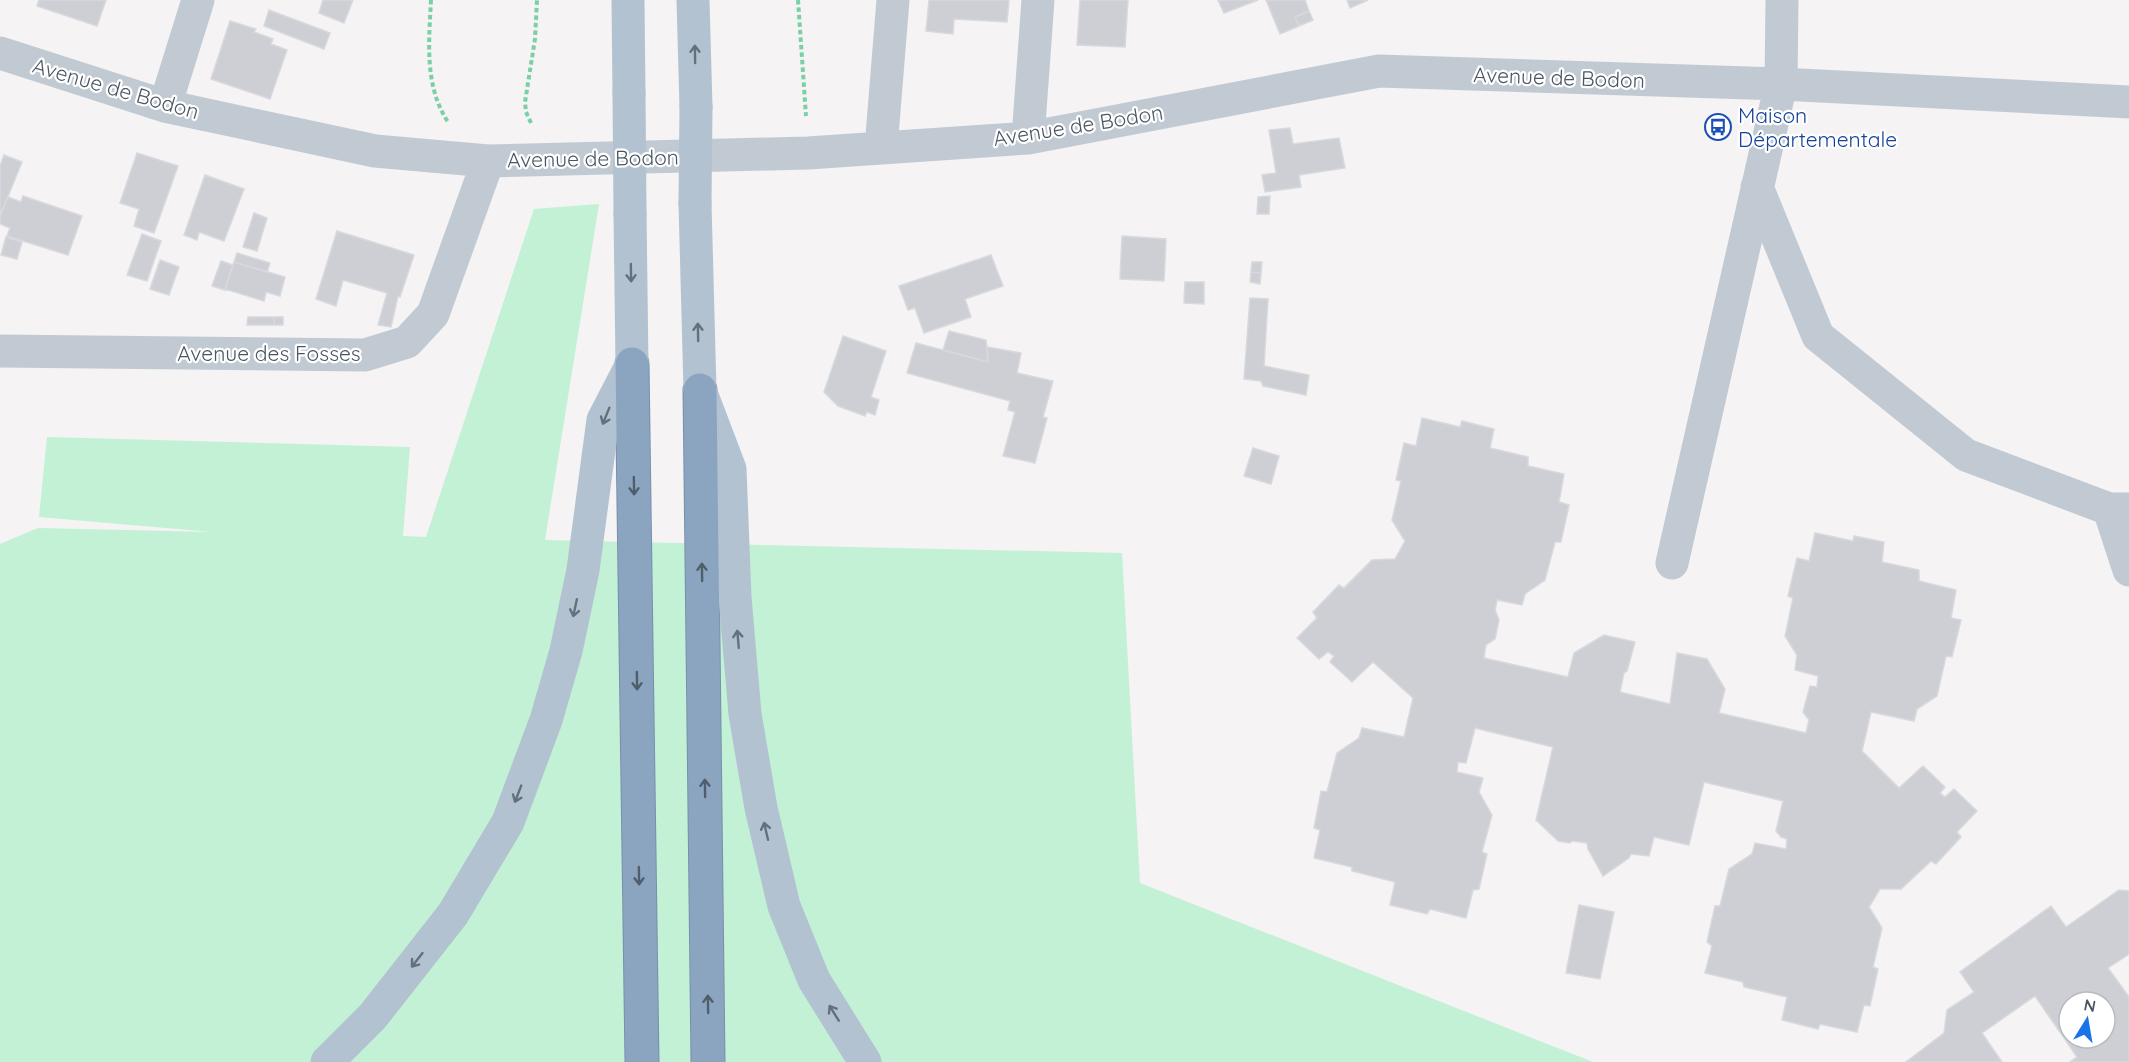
<svg xmlns="http://www.w3.org/2000/svg" width="2129" height="1062" font-family="Quicksand,sans-serif">
  <style>
    .green { fill: #c3f1d5 }
    .building { fill: #cdcfd5; stroke: #d7d9de; stroke-width: 1.5; fill-rule: evenodd }
    .lines { fill: none; stroke-linecap: round; stroke-linejoin: round }
    .highway-casing { stroke: #7690ad; stroke-width: 35 }
    .path { stroke: #7ad0a6; stroke-width: 4; stroke-dasharray: 4.5 3; stroke-linecap: butt }
    .minor { stroke: #c1cad2; stroke-width: 33 }
    .major { stroke: #b3c2d1; stroke-width: 33 }
    .highway { stroke: #8ba5c1; stroke-width: 33 }
    .major-bridge { stroke: #b3c2d1; stroke-width: 33 }
    .oneway { stroke: #64717d }
    .oneway2 { stroke: #505e6b }
    .labels { text-anchor: middle; dominant-baseline: central; stroke-width: 4.5; stroke-linejoin: round; paint-order: stroke }
    .street-label { font-size: 21px; fill: #4a5661; stroke: #fff }
    .transit-label { font-size: 21px; fill: #164399; stroke: #fff; text-anchor: start }
  </style>
  <rect width="100%" height="100%" fill="#f5f3f3"/>
  <path class="green" d="M599,204l-54,336 577,13 18,330 453,179h-1593v-518l38,-16 174,4 -173,-15 8,-80 363,10 -7,89 23,1 108,-328z"/>
  <path class="building" d="M39,0h67l-9,26 -60,-20z
    M323,0h30l-9,23 -25,-10z
    M929,0h80l-2,22 -53,-3 -1,15 -27,-3z
    M1080,0h48l-3,47 -48,-2z
    M1218,0h40l-34,13z
    M1266,0h39l4,11 -14,6 4,9 -19,8z
    M1347,0h21l-18,8z
    M269,10l61,23 -6,16 -60,-23z
    M1309,11l4,9 -14,6 -4,-9z
    M230,21l26,8 -2,3 19,7 -2,5 16,6 -17,49 -59,-20z
    M1290,128l3,16 46,-6 6,30 -46,7 2,12 -36,5 -3,-17 14,-2 -7,-43z
    M137,153l41,13 -24,67 -20,-7 5,-17 -19,-6z
    M4,155l18,7 -22,54v-50z
    M205,175l39,14 -20,52 -25,-9 -2,8 -13,-5z
    M23,196l59,20 -14,39 -61,-19 3,-8 -10,-4v-8l8,-19 13,5z
    M1270,196l-1,18h-12l1,-17z
    M254,213l13,5 -10,33 -14,-4z
    M337,231l77,24 -14,42 -2,-1 -7,31 -13,-2 9,-32 -44,-13 -7,26 -20,-7z
    M142,234l19,7 -14,40 -20,-6z
    M1122,236l44,3 -2,42 -44,-2z
    M6,237l16,5 -5,17 -16,-4z
    M237,253l33,10 -3,9 -33,-10z
    M991,255l12,31 -38,13 6,18 -47,16 -9,-25 -7,2 -9,-24z
    M160,260l19,7 -10,28 -19,-6z
    M221,261l12,4 -8,25 -13,-4z
    M234,262l51,15 -5,19 -14,-4 -2,9 -39,-12z
    M1252,262h10l-1,11 -10,-1z
    M1251,272l10,1 -1,11 -10,-2z
    M1185,282h19v22l-20,-1z
    M1250,298l18,1 -4,67 45,9 -3,20 -43,-9 -2,-5 -17,-2z
    M248,317h26v8h-27z
    M274,317h9v8h-9z
    M949,331l37,9 2,22 -45,-12z
    M843,336l43,15 -15,46 8,3 -4,15 -8,-3 -2,4 -27,-10 -14,-14z
    M916,343l72,19 -1,-15 34,6 -4,20 36,8 -10,36 4,1 -12,45 -32,-7 12,-44 -7,-2 2,-9 -103,-28z
    M1422,418l38,9 2,-6 32,8 -4,19 38,9v9l36,8 -5,28 10,3 -8,37h-6l-10,38 -20,14 -3,11 -25,-5 -2,10 4,10 -4,19 -9,6 -2,13 84,19 6,-24 30,-18 31,7 -8,29 -3,2 -4,19 50,12 7,-51 30,6 18,30 -6,24 87,20 3,-13 -6,-8 7,-26 7,1 1,-11 -23,-6 2,-15 -12,-19 8,-38 -5,-2 9,-38 12,3 6,-28 38,8 1,-5 30,6 -2,20 37,8v11l37,9 -5,28 10,2 -9,37 -6,-1 -9,40 -20,13 -3,12 -43,-9 -9,39 37,37 24,-22 22,21 -5,6 5,4 9,-8 23,22 -20,21 4,5 -25,27 -5,-3 -30,28h-21l-11,18 13,21 -9,39 5,2 -8,37 -6,-1 -7,27 -37,-8 -2,5 -36,-9 5,-23 -43,-10 -1,-5 -38,-9 7,-27 -5,-4 8,-36h5l9,-37 23,-15 3,-11 31,6 1,-10 -6,-2 -5,-6 7,-30 -79,-19 -15,63 -35,-8 -5,19 -18,-2 -2,4 -26,18 -15,-27 -1,-6 -15,-2 -2,2 -12,-2 -22,-21 17,-73 -78,-19 -9,35 -8,-1 -1,10 26,6 -4,14 13,23 -10,37 5,2 -8,35 -6,1 -7,28 -36,-9 -3,5 -37,-9 5,-23 -43,-11v-4l-38,-9 6,-28 -6,-2 7,-37 6,1 10,-39 22,-15 3,-10 42,9 9,-39 -40,-36 -21,20 -22,-20 4,-6 -6,-4 -9,7 -22,-21 20,-20 -4,-6 26,-27 5,3 28,-28 23,-1 10,-18 -13,-21 9,-39 -5,-1 8,-37 12,3z
    M1253,448l26,8 -8,28 -27,-8z
    M2119,890l10,1v63l-21,14 21,29v65h-59l7,-5 -42,-61 -53,37 20,29h-96l38,-29 3,-23 27,-18 -14,-20 91,-66 15,21zM2069,1002h36v36h-36z
    M1579,905l35,7 -14,67 -34,-6z"/>
  <g class="lines">
    <defs>
      <path id="highway" d="M632,364l10,698
        M700,390l8,672"/>
    </defs>
    <use href="#highway" class="highway-casing"/>
    <path class="path" d="M431,0c-2,41 -7,86 17,122
      M798,0l8,116
      M531,123l-5,-11 -1,-10 10,-63 2,-39"/>
    <path class="minor" d="M0,53l165,53 210,45 113,10 320,-8 220,-15 351,-67 402,13 348,18
      M165,106l33,-106
      M1028,138l10,-138
      M881,148l12,-148
      M1757,187l61,149 148,119 143,54h20
      M0,351l365,4 42,-13 26,-28 55,-153
      M2109,509l20,61
      M1672,563l109,-479 1,-84"/>
    <path class="major" d="M628,0l1,93
      M693,0l3,107
      M695,203l5,187 30,79 5,128 10,117 16,94 23,98 30,74 51,82
      M327,1062l46,-46 80,-102 55,-92 38,-102 20,-69 17,-81 20,-150 29,-56 -2,-150"/>
    <use href="#highway" class="highway"/>
    <path class="major-bridge" d="M629,93l1,121
      M695,203l1,-96"/>
  </g>
  <defs><path id="oneway-shaft" d="M-6 0H5M1.5-3L5.5 0L1.5 3" fill="none" stroke-width="1.6" stroke-linecap="round" stroke-linejoin="round" transform="scale(1.5)"/></defs>
  <g class="oneway">
    <use href="#oneway-shaft" transform="translate(695 54) rotate(-91)"/>
    <use href="#oneway-shaft" transform="translate(631 273) rotate(89)"/>
    <use href="#oneway-shaft" transform="translate(698 332) rotate(-91)"/>
    <use href="#oneway-shaft" transform="translate(606 416) rotate(112)"/>
    <use href="#oneway-shaft" transform="translate(575 608) rotate(102)"/>
    <use href="#oneway-shaft" transform="translate(738 639) rotate(-95)"/>
    <use href="#oneway-shaft" transform="translate(518 794) rotate(111)"/>
    <use href="#oneway-shaft" transform="translate(766 831) rotate(-103)"/>
    <use href="#oneway-shaft" transform="translate(417 960) rotate(128)"/>
    <use href="#oneway-shaft" transform="translate(834 1013) rotate(-122)"/>
  </g>
  <g class="oneway2">
    <use href="#oneway-shaft" transform="translate(634 486) rotate(89)"/>
    <use href="#oneway-shaft" transform="translate(702 572) rotate(-91)"/>
    <use href="#oneway-shaft" transform="translate(637 681) rotate(89)"/>
    <use href="#oneway-shaft" transform="translate(705 788) rotate(-91)"/>
    <use href="#oneway-shaft" transform="translate(639 876) rotate(89)"/>
    <use href="#oneway-shaft" transform="translate(708 1004) rotate(-91)"/>
  </g>
  <defs>
    <symbol id="bus-ring" viewBox="-11 -11 22 22"><circle r="9.5" fill="#fff" stroke="#1a4fb4" stroke-width="1.5"/><path d="M-5-6H5V4H4V6H2V4H-2V6H-4V4H-5ZM-3.5-4V0h7V-4ZM-3.5 1.2v1.5H-2V1.2ZM2 1.2v1.5H3.5V1.2Z" fill="#1a4fb4"/></symbol>
  </defs>
  <g fill-rule="evenodd">
    <use href="#bus-ring" x="1703" y="112" width="30" height="30"/>
  </g>
  <g class="labels">
    <g class="street-label">
      <text transform="translate(1559 77) rotate(2)">Avenue de Bodon</text>
      <text transform="translate(116 88) rotate(16)">Avenue de Bodon</text>
      <text transform="translate(1078 125) rotate(-9)">Avenue de Bodon</text>
      <text transform="translate(593 158) rotate(-1)">Avenue de Bodon</text>
      <text x="269" y="353">Avenue des Fosses</text>
    </g>
    <g class="transit-label">
      <text x="1738" y="115">Maison<tspan x="1738" dy="24">Départementale</tspan></text>
    </g>
  </g>
  <g transform="translate(2087 1020) rotate(11)"><circle r="28" fill="#ffffff" stroke="#b7bbc0" stroke-width="1.5"/>
  <path d="M0-4.5L10 22L0 15L-10 22Z" fill="#1a73e8"/>
  <text y="-9" font-size="16" font-weight="bold" text-anchor="middle" fill="#4a5661">N</text>
  </g>
</svg>
